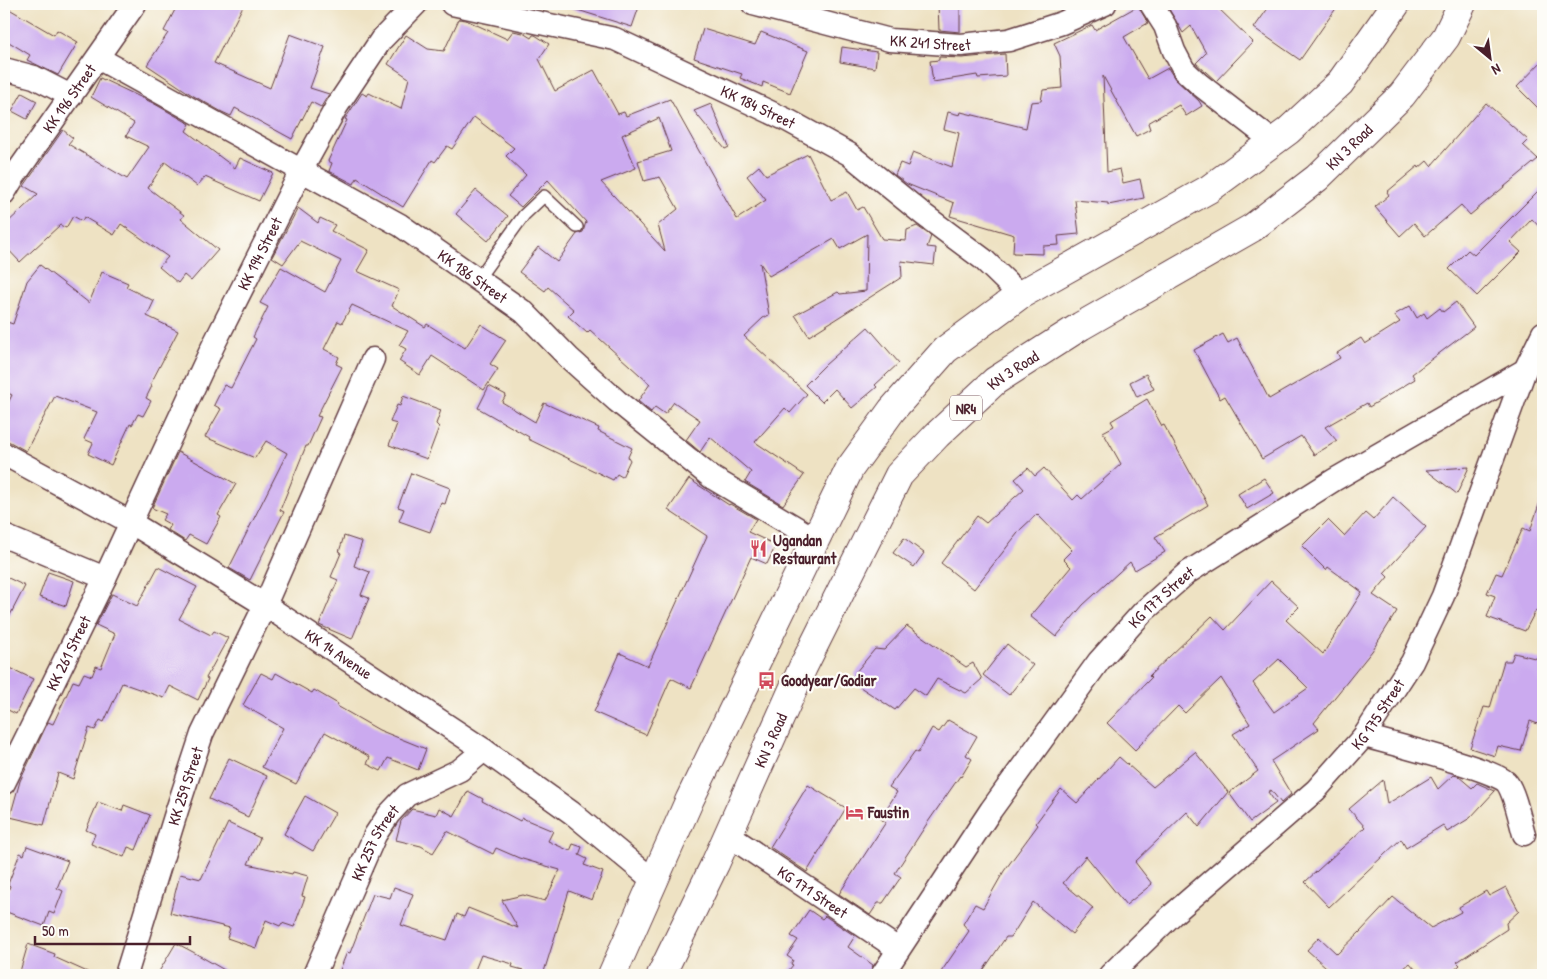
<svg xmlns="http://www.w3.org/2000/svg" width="1547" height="979" font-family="'Patrick Hand',sans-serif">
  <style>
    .building { fill: #cbaaef; fill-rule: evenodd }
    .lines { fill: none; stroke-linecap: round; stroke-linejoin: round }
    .lane-casing { stroke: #633c42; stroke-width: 14 }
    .street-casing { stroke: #633c42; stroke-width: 25 }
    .highway-casing { stroke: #633c42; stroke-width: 30 }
    .lane { stroke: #fff; stroke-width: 11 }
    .street { stroke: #fff; stroke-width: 22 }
    .highway { stroke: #fff; stroke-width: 28 }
    .labels { text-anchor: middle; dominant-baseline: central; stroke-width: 4.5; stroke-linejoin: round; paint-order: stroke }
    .shield { fill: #fdfcf7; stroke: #806168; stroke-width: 1 }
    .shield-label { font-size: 15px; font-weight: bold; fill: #4a1f2b }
    .street-label { font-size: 16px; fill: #4a1f2b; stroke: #fdfcf7 }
    .poi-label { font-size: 16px; font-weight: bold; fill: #4a1f2b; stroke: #fdfcf7; text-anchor: start }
  </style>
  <rect width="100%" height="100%" fill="#fdfcf7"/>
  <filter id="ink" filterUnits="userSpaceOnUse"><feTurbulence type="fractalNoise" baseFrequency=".02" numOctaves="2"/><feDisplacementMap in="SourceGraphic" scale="10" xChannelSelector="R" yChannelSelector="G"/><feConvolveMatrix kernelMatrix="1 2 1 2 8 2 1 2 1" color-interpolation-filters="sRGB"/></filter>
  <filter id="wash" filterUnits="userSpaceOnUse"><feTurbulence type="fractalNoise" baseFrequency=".0096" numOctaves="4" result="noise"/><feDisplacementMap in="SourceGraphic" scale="20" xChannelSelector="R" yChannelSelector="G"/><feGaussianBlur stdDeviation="1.12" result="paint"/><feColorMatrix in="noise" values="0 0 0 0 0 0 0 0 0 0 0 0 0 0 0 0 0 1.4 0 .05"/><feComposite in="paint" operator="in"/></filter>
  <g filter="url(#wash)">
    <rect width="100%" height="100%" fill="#eee2c3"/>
    <g id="blocks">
      <path class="building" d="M178,4h66l-30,59 56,25 20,-54 35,13 -15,41 19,6 -8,13 -10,-5 -19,37 -57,-31 -4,8 -9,-4 -30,-17 -45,-30 21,-32 -4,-2z
        M571,4h69l-8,23 -61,-19z
        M938,4h22v28l-21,-2z
        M1166,4h48l39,38 -37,39 -20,-18 10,-10 -15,-27 -8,7z
        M1271,4h68l-39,56 -46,-32z
        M4,6l50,29 3,-5 21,12 -20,33 -31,-15 3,-5 -26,-16z
        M1138,6l10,17 -24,14 24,42 20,-11 7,11 24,22 3,5 -16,10 -7,-11 -31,18 2,6 -14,7 -33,-60 4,96 13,-3 3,14 17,-4 4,19 -36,7v-2l-33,-3 4,34 -21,2 1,9 -16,1v8l-30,-1 1,-18 -64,-19 4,-13 -47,-19 -12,-9 5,-12 8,3 5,-14 39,15 7,-34 -15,-4 4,-17 12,3 1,-3 65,16 5,-26 10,-1 2,-11 19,-2 -2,-32 -6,-13 38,-18 3,5z
        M459,19l7,1 41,19 6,-8 10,2 8,5 2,-3h2l14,9 -10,15 16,32 39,-21 24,44 6,-2 2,4 44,-17 67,120 29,-19 -19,-24 12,-10 7,9 42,-21 23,46 16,-8 10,18 6,-3 19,32 24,2 1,-11 10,-4 14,10 -4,11 9,1 -2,17 -33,-4 1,16 -93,59 -14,-21 43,-23 2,2 26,-3 1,-57 -27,15 -6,-10 -65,37 -9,-13 9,52 -6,3 -19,18 63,58 -17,19 -5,-5 -30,34 49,33 -21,30 -38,-23 6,-10 -41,-35 -10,15 -14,-12 14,-20 -26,-18 -9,12 -10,-7 -4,5 -13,-11 12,-17 -60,-54 -3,3 -19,-17 6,-6 -26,-23 -3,4 -26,-19 19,-25 19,15 20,-28 6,-2 3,-10 -38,-42 -27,27 -13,-11 18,-21 -20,-19 8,-8 -40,-31 -22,32 -5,-3 -12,16 -3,-2 -29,47 -46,-29 -3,6 -25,-13 3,-8 -4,-2 19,-41 -2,-1 17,-26 5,3 2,-3 32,16 8,-31 -21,-14 18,-29 22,14 16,2zM659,118l12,33 -33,10 6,20 16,-4 18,32 -20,16 7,26 -64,-69 35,-14 -14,-33z
        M703,29l52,16 6,-13 47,19 -18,42 -27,-11 -1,5 -22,-9 2,-4 -48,-16z
        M842,47l35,5 -2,16 -35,-6z
        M1005,54l1,22 -28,2 -1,-3 -44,7 -3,-21 9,-1v-3l23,1z
        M1543,60v53l-26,-26z
        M100,78l53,25 37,21 -4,7 49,37 5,-10 33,15 -14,28 -54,-24 -8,9 -32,-24 -17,26 36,27 -3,4 37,31 -27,31 -7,-6 -6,8 -19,-16 9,-10 -47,-33 -7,11 -30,-18 -2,4 -9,-5 -7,12 -6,-3 -40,37 -16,-17v-19l34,-32 -14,-8 39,-56 10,8 -5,6 59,35 22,-32 -23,-11 8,-13 -43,-26z
        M22,93l15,8 -10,18 -15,-8z
        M1486,103l42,37 -5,5 15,14 -68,56 -9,-10 -36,31 -11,-13 -14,13 -25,-29 14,-12 -2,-3 31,-26 1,2 8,-7 4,5z
        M711,104l18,43 -4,2 -31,-38z
        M1543,186v45l-11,-12 -22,23 11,10 -44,44 -28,-27 19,-19 6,5z
        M476,190l32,26 -20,25 -32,-27z
        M298,208l20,15 2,-5 15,7 -4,6 38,19 -12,21 42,19 -7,16 33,21 2,-3 38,24 16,-24 25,16 -16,24 8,5 -14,21 -52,-34 -12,19 -21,-14 7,-12 -7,-4 9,-14 -56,-26 -10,18 -4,-2 -14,28 15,8 -3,7 6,3 -25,49 4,1 -13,29h-2l-26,64 4,2 -34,68 -21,-12 58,-115 -21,-12 -11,17 -50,-21 16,-28 -7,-4 10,-20 7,3 25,-49 -3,-2 15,-30 -8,-4 21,-36 44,25 16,-31 -41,-20 -17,23 -11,-7z
        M40,265l49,38 13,-31 26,11 -2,4 28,14 -7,15 31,15 -28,54 2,1 -6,12 5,3 -8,15 -5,-2 -6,11 -2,-1 -19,41 -23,-11 5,-11 -9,-4 13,-27 -42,-16 -29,55 -16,-9 -6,-1v-30l8,-16 -8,-4v-59l3,-10 6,2 14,-43z
        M1456,302l18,25 -62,47 3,5 -46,28 -2,-4 -42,24 12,14 -23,14 -13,-19 -39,23 -37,-63 -5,3 -26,-49 29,-16 5,9 9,-5 32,61 71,-41 -3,-5 24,-15 4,6 35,-22 -6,-7 16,-9 7,12 7,-5 3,5 13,-10 3,4z
        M868,327l31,36 -24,22 2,2 -25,21 -17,-19 -13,13 -17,-17 20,-20z
        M1146,374l8,15 -17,8 -7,-15z
        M489,386l17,9 -4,7 33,20 9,-19 55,25 -1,3 34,17 -4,9 2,3 -8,17 -5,-3 -4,6 -85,-41 1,-2 -51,-29z
        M403,396l38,14 -5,14 3,3 -12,32 -38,-14 8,-21 -7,-2 7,-17 3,1z
        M1147,399l15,27 2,-1 44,80 -53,32 10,15 -30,18 -5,-8 -47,43 -27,32 -26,-21 41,-49 -8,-8 9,-9 -35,-36 -16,15 -47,60 -33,-26 36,-47 9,7 38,-34 -9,-10 13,-11 7,8 9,-8 29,32 5,-5 4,4 39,-35 -18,-32 11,-6 -3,-5z
        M178,452l58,32 -18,31 3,2 -15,27 -17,-9 -4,6 -17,-11 3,-5 -9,-5 4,-6 -14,-6z
        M1469,467l-12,27 -31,-24z
        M411,473l39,15 -5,16 -4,-1 -11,29 -31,-11 5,-12 -6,-2z
        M1264,478l10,15 -27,16 -9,-15z
        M689,479l40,26 1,-1 26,15 -8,13 28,13 -9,19 -16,-7 -60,131 -20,-10 -25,57 -52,-23 26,-59 28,13 59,-130 -39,-26z
        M1393,497l33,30 -42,46 4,4 -15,18 24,16 -25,40 -58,72 5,6 -48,32 20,33 -10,9 -10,-13 -3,2 8,11 -26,19 -21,-29 29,-22 -25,-37 17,-10 -29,-46 -36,35 -7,-7 -43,44 -28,-27 44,-45 -2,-2 63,-60 13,14 46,-49 28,26 -13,13 37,34 39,-62 -34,-25 -2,3 -24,-24 26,-26 16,16 21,-23 8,7zM1279,659l29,29 -34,24 -21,-29z
        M1541,499h2v111h-7l-11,21 -38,-14 8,-21 -8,-3 9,-20 6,2 21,-47 7,3z
        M344,536l18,6 -8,24 16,6 -9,23 8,3 -17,41 -33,-14 19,-45 -7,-3 10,-24 -2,-1z
        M904,538l20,15 -10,14 -21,-14z
        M158,567l39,20 -18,32 32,16 3,-4 14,7 -22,40 2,1 -10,21 -28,-14 -6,12 -42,-15 -18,39 -4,-2 -5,10 -6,-2 -16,51 -15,-6 -14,52 -34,-8 10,-36 28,-59 5,2 20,-43 6,2 5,-10 8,3 4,-10 5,2 14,-34 -19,-9 16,-31 25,12z
        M48,572l26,9 -8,25 -27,-9z
        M4,576l21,10 -21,41z
        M907,626l59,41 7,-4 9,16 -16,14 -29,-14 -11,17 -12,-8 -19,22 -38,-25 -2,-12 20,-24 9,1z
        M1007,644l26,21 -24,30 -26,-20z
        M1514,653l29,7v66l-13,-5 -9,30 -23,-5 -3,10 -25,-8 14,-41 6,1 14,-47h7z
        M4,665l29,14 -17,35 -12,-6z
        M261,673l12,6 3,-6 36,20 2,-3 24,14 -1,2 42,24 47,19 -8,21 -30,-12 -7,13 -14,-7 3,-7 -45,-25 -29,52 -34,-17 21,-39 -40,-23z
        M948,720l29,16 -11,19 6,4 -11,18 -1,-1 -32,46 -33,51 6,4 -18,26h-5l-8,12 -31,-21 47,-72 -6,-3 17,-27 -8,-5 26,-36 3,2 14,-25 7,4z
        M1195,752l33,40 -29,35 -12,-15 -52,50 17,22 -26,21 -40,-49 -23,27 30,25 -21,26 -39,-32 -22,35h-5l-26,38h-41l30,-44 -6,-7 12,-20 8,4 21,-37 34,-46 -2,-2 25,-34 16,14 42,-46 34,30z
        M229,758l38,18 -19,41 -39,-18z
        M1453,775l5,1 14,12 5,-5 18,8 -25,27 -23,14 -4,-7 -37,23 -5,-9 -72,68 -24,-25 60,-55 -16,-18 34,-29 4,24 44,-27 7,12z
        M808,785l38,23 -39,64 -37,-25z
        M468,791l15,8 -1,2 38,20 2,-3 31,13 -5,10 22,10 3,-7 9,3 -3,8 8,4 -3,6 19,7 -11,28 -23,-9 -26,84h-22l2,-5 -11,-3 1,-3 -32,-9 -8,20h-135l9,-23 3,1 23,-59 17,4 4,-11 19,7 -12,31 46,15 10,-26 7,3 4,-9 50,20 -16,-28 21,-5 22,6 15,-31 -41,-12 -23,-10 -3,6 -46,-23 -14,22 -12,-7 -25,-6 5,-19 11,-12 24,6 3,-7 15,8z
        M305,796l30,17 -22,38 -29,-17z
        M98,802l24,9 2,-6 26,10 -14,35 -8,-3 -4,10 -33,-13 4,-10 -9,-4z
        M228,823l32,15 -12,26 44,10 1,-2 15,4 -6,20 3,1 -11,30 -12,-4 -2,3 -14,-6 -10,28 -29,-10 3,-10 -60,-15 10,-39 21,5z
        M27,846l41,15 -11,27 6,3 -9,23 -5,-2 -5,14 -40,-15v-10l6,-15 -2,-2 12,-31 4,2z
        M1506,887l13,24 -13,12 1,6 -50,33 3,3 -11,10h-29l-10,-12 -14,12h-61l-28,-25 12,-13 18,17 23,-22 33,-35 38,31 30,-16 -2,-5 27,-16 3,5z
        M809,910l13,9 3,-3 30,20 -7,11 25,18 -4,10h-84l8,-10 -2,-1 2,-4 -6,-4 11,-16 -7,-4z
        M176,943l17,9 40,23h-76z
        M28,944l27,10 -1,3 40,18h-75z"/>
    </g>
  </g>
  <g filter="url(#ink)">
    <use href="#blocks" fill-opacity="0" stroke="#633c42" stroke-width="1"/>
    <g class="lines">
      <defs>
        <path id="lane" d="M478,279l46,-64 20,-19 33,31"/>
        <g id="street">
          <path id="s1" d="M452,4l163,35 174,82 60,33 75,61 59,44 37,36"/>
          <path id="s2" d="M753,4l137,36 71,5 48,-5 53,-17 43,-19"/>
          <path d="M1151,4l14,22 9,25 10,19 15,14 75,58"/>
          <path id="s3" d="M98,58l302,167 124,87 45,46 48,43 94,76 104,62"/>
          <path d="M4,69l30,8 37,19"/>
          <path id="s4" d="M4,193l9,-15 122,-174"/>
          <path id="s5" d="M4,454l126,68 135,83 219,145 88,63 82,68"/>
          <path d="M4,536l101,42"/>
          <path d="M1364,736c21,6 136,35 143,47 8,11 13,38 17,51"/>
          <path id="s6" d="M4,783l101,-205 108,-232 88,-175 36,-65 44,-66 35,-36"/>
          <path id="s7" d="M728,835l170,114"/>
          <path id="s8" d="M126,975l51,-165 25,-76 63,-129 108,-246"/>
          <path id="s9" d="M314,975l61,-140 14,-21 18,-19 53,-25 24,-20"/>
          <path id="s10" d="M882,975l109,-165 108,-149 44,-49 44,-39 147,-93 191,-110 18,-37"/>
          <path id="s11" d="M1110,975l62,-60 144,-125 48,-54 48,-74 31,-66 82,-226"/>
        </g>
        <g id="highway">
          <path d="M612,975l78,-176 160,-331 42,-58 53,-60 75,-55 189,-106 79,-58 52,-48 56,-79"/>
          <path id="s12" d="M661,975l54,-111 88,-197 96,-192 38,-40 58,-54 86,-55 171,-98 65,-50 85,-83 44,-58 16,-33"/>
        </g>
      </defs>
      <use href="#lane" class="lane-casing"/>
      <use href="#street" class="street-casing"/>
      <use href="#highway" class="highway-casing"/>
      <use href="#lane" class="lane"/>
      <use href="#street" class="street"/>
      <use href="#highway" class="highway"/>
    </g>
  </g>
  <defs>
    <symbol id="restaurant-bare" viewBox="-9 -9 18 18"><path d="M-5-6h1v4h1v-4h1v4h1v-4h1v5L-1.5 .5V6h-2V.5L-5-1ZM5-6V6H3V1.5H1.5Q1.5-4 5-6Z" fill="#d1495b" stroke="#fdfcf7" stroke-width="2.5" paint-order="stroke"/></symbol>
    <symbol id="bus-bare" viewBox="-9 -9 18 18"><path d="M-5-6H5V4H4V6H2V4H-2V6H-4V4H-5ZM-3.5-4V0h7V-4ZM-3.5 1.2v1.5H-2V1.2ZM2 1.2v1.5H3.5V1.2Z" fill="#d1495b" stroke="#fdfcf7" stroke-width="2.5" paint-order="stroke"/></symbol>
    <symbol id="hotel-bare" viewBox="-9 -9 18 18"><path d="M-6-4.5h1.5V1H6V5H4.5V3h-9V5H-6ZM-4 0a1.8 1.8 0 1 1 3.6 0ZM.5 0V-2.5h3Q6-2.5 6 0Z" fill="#d1495b" stroke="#fdfcf7" stroke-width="2.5" paint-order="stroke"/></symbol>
  </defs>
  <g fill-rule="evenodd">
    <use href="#restaurant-bare" x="746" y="536" width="25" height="25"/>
    <use href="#bus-bare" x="754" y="668" width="25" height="25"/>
    <use href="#hotel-bare" x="842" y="800" width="25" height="25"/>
  </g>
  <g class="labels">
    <rect class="shield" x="950" y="395.5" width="32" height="25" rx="4"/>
    <g class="shield-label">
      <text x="966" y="408">NR4</text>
    </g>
    <g class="street-label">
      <text stroke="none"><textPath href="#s2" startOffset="182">KK 241 Street</textPath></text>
      <text stroke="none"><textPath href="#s4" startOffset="115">KK 196 Street</textPath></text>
      <text stroke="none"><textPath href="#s1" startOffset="325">KK 184 Street</textPath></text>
      <text stroke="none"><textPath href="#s12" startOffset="1114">KN 3 Road</textPath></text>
      <text stroke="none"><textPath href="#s6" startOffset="588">KK 194 Street</textPath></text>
      <text stroke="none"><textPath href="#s3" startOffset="434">KK 186 Street</textPath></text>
      <text stroke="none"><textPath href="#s12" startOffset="709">KN 3 Road</textPath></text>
      <text stroke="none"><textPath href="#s10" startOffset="471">KG 177 Street</textPath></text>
      <text stroke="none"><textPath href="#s6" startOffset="145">KK 261 Street</textPath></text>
      <text stroke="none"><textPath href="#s5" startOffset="390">KK 14 Avenue</textPath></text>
      <text stroke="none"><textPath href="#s11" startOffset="375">KG 175 Street</textPath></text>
      <text stroke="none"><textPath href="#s12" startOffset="259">KN 3 Road</textPath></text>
      <text stroke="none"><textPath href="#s8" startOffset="198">KK 259 Street</textPath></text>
      <text stroke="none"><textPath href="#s9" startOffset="146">KK 257 Street</textPath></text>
      <text stroke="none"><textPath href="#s7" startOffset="102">KG 171 Street</textPath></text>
    </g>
    <g class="poi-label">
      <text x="773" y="540">Ugandan<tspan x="773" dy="18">Restaurant</tspan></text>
      <text x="781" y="680">Goodyear/Godiar</text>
      <text x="868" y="812">Faustin</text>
    </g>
  </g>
  <rect width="1547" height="979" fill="none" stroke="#fdfcf7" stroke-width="20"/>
  <g transform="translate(1490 58) rotate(151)" stroke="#fdfcf7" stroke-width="4" paint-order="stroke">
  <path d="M0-4L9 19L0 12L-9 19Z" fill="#4a1f2b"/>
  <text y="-8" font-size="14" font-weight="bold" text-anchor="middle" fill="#4a1f2b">N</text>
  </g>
  <path d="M35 936v8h155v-8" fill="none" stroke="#4a1f2b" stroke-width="2.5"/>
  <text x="42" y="936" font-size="15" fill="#4a1f2b" stroke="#fdfcf7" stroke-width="4" paint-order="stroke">50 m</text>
</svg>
